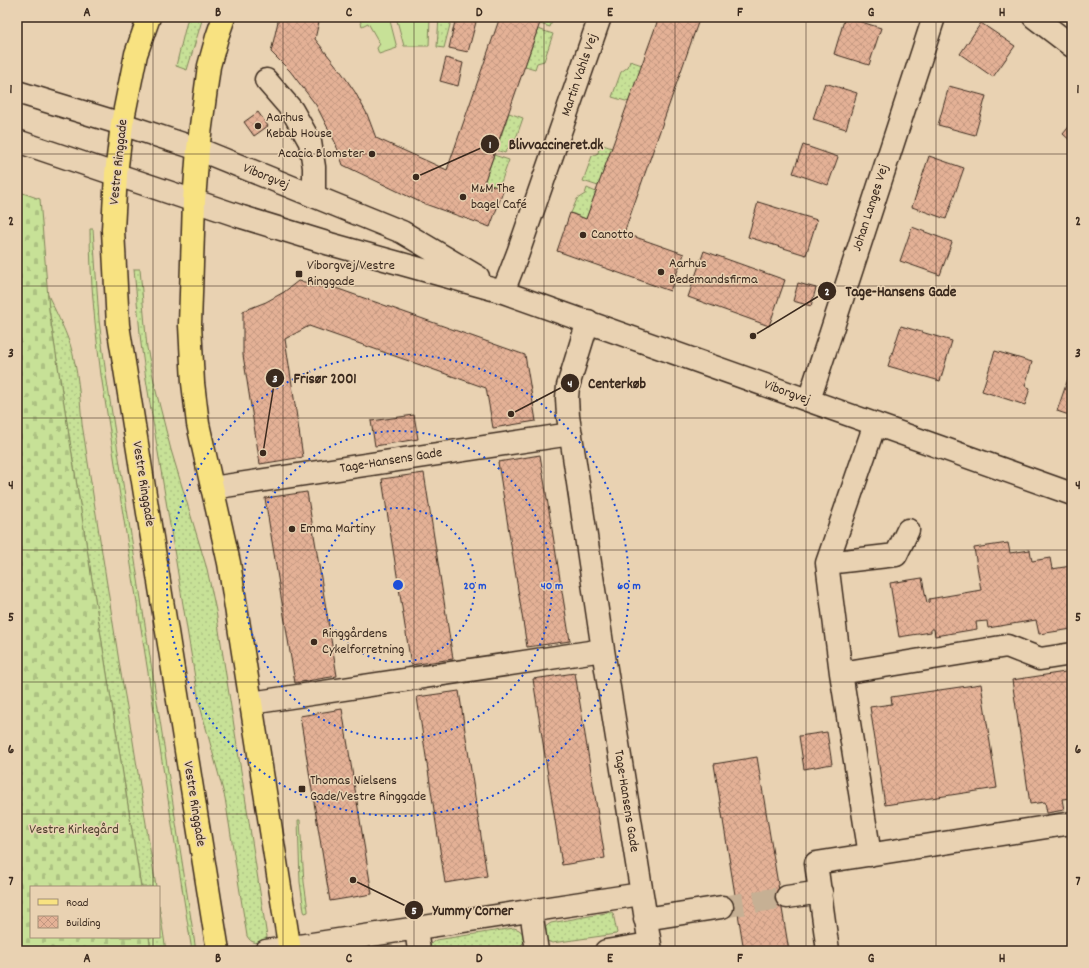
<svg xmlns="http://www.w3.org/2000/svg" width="1089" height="968" font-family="Dekko,sans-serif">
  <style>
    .grass { fill: url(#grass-dots); stroke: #81865a }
    .cemetery { fill: url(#cemetery-stones); stroke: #81865a }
    .green { fill: #c7e197; stroke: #81865a }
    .building { fill: url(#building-cross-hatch); stroke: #3b2a1e }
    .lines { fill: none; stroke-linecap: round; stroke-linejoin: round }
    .minor-tunnel { stroke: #c6b094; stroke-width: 22; stroke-dasharray: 22 11; stroke-linecap: butt }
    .minor-casing { stroke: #3b2a1e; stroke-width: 25 }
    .major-casing { stroke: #3b2a1e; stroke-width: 25 }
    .minor { stroke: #e9d2b2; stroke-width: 22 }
    .major { stroke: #f8e281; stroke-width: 22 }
    .grid { fill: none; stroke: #3b2a1e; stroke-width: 1; stroke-opacity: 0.55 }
    .ring { fill: none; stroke: #1d4ed8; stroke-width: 2; stroke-dasharray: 2 4 }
    .poi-dot { fill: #3b2a1e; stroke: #e9d2b2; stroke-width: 1.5 }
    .labels { text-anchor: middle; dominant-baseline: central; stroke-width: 3; stroke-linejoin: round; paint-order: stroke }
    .street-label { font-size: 14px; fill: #3b2a1e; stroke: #e9d2b2 }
    .poi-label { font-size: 14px; fill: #3b2a1e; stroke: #e9d2b2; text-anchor: start }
    .park-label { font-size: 14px; fill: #493c2a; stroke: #e9d2b2 }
    .centre { fill: #1d4ed8; stroke: #e9d2b2; stroke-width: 2 }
    .ring-label { font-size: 12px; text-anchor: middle; font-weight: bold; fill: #1d4ed8; stroke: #e9d2b2; stroke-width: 3; stroke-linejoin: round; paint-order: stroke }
    .leader { fill: none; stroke: #3b2a1e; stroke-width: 1.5 }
    .callout-dot { fill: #3b2a1e; stroke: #e9d2b2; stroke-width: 1.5 }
    .mark-label { font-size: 12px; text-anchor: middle; font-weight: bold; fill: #fff }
    .callout-label { font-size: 15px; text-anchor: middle; font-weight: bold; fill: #3b2a1e; stroke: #e9d2b2; stroke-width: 3; stroke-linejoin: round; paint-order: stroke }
    .neatline { fill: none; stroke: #3b2a1e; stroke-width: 1.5 }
    .grid-label { font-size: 13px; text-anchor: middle; font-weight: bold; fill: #3b2a1e }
  </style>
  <defs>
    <pattern id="grass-dots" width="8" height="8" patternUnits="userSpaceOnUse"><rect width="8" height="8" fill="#c7e197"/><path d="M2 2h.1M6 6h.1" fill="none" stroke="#acc182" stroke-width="1.8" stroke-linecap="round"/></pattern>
    <pattern id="cemetery-stones" width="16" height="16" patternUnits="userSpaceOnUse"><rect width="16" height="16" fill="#c7e197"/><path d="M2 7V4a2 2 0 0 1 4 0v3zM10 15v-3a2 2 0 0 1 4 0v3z" fill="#acc182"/></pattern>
    <pattern id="building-cross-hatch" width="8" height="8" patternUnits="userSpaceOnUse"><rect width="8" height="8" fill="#e4b196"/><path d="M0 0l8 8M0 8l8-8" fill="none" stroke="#c49881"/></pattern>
  </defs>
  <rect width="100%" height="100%" fill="#e9d2b2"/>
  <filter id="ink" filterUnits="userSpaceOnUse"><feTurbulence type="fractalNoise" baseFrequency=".025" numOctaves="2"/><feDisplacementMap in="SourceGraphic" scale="8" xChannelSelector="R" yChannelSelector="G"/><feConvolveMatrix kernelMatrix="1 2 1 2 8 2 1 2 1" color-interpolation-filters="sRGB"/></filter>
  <g filter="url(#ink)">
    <path class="grass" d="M188,17h15l-16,53 -11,-4z
      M439,17h13l-8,31 -7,-1z
      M542,17h17l-7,4 -2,6 -10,-3z
      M538,29l15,5 -9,27 -7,2 -2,6 -10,-3z
      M630,61l12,4 -13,37 -17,-5 9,-25 7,-5z
      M509,113l14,5 -9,26 -7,5 -2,4 -9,-3z
      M600,144l12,4 -14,38 -15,-5 9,-25 6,-3z
      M494,155l15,5 -10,28 -15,-5z
      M587,188l9,4 -10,27 -15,-6 6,-14 8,-5z
      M90,229h3l6,91 7,55 90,576h-4l-91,-576c-6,-48 -11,-96 -11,-146z
      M134,269h6l7,79 9,43 15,59 36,119 9,42 51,326 -1,3c-7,4 -15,4 -19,-4l-22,-138 -26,-96 -53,-323 -5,-35z
      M47,293c8,17 17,34 23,51 8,25 10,54 12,80l38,244 12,67 24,152h-15l-92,-577z
      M298,820h2v1l4,61 4,28v2l-3,1 -1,-2 -4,-29z
      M159,905l7,46h-15l-2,-14h10z
      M611,912l2,1 4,20 -1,1 -64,9 -7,-3c-1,-9 -3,-12 6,-17z
      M514,928c8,2 10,6 10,14l-7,7 -6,2h-83c1,-6 3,-8 8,-11z"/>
    <path class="cemetery" d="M17,191l23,8 9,111 92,577h-110v50h118l2,14h-134z"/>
    <path class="green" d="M359,17h30l8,31 -18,6 -2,-6 3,-4 -12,-21 -6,3z
      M396,17h34l-1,29h-25z"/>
    <path class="building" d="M279,17h41l-5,22 27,34 13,19 12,22 9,24 71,32 53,-153h42l-58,166 20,6 -14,38 -68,-24 -79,-38 -8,-23 -19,-37 -26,-34 -19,-19z
      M456,17l20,5 -8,30 -19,-4z
      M659,17h41l-76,216 60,21 -14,37 -113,-40 13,-38 16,6z
      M845,17l36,11 -12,37 -35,-11z
      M981,23l34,23 -22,31 -33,-23z
      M446,58l17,5 -5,23 -18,-5z
      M825,83l32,10 -11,36 -33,-10z
      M949,86l37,10 -11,39 -37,-10z
      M258,112l10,14 -14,10 -10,-14z
      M1072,123v19l-9,-8z
      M803,145l35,12 -10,28 -35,-12z
      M929,156l35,12 -18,51 -34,-12z
      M758,202l59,18 -11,35 -58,-18z
      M912,227l40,15 -12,33 -40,-14z
      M704,251l81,29 -16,46 -81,-29z
      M298,281l32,5 195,69 11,66 -43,7 -7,-40 -177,-62 -24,13 18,118 -43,7 -17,-109v-44l23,-9 18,-10z
      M798,283l18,5 -5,18 -18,-5z
      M901,326l51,15 -12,40 -52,-15z
      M995,351l37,11 -7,24 5,2 -5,17 -43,-14z
      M1069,376l3,1v39l-15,-5z
      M414,415l4,24 -43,7 -4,-25z
      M540,455l30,186 -43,6 -29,-185z
      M424,473l29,186 -42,6 -29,-186z
      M307,492l30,184 -42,7 -30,-185z
      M1008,543l2,10 20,-3 2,11 18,-3 2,11 19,-3 1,6v57l-33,5 -3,-14 -48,8 -1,-7 -11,1 1,7 -42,7 -1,-7h-3v3l-32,5 -9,-54 32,-5 5,25 2,-1v-3l52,-9 -7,-42z
      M1072,671v127l-10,1 2,11 -17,3 -2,-11 -15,2 -18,-124z
      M575,673l30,185 -43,7 -29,-186z
      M981,684l16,104 -112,17 -15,-98 22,-3 -1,-7z
      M459,691l28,185 -42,7 -28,-186z
      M342,709l30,185 -42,7 -30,-185z
      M827,732l5,32 -28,5 -5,-33z
      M757,757l32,194h-45l-30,-187z"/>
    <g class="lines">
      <path class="minor-tunnel" d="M722,907l65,-10"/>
      <defs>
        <path id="minor" d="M1034,17l38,29
          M266,80l26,30 18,32 4,25v29
          M17,92l105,32 76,25 204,83 76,45
          M17,141l225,76 88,27 173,48 569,202
          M503,292l15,-39 82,-236
          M588,321l-20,65 -1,12 1,18 35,234 48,301
          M809,400l125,-383
          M212,488l359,-54
          M827,563l69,-8 12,-25
          M841,673l166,-27 33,13 32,-5
          M251,703l352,-53
          M870,855l-29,-182 -14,-110 48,-139
          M787,897l34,-5
          M531,911l6,40
          M645,919l77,-12
          M416,928l3,23
          M266,951l375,-57
          M606,951l43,-7
          M828,951l-12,-88 256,-40"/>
        <path id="major" d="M149,17l-13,37 -14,70 -6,50 -3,56 5,95 100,626
          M224,17l-7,20 -8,29 -11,83 -4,52 -4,124 3,58 5,41 31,139 61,388"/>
      </defs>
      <use href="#minor" class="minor-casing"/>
      <use href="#major" class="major-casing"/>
      <use href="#minor" class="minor"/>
      <use href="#major" class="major"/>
    </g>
  </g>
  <path class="grid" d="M153,17v870M283,17v934M414,17v934M544,17v934M675,17v934M806,17v934M936,17v934M17,154h1055M17,286h1055M17,418h1055M17,550h1055M17,682h1055M17,814h1055M153,937v14"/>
  <g class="ring">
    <circle cx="398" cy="585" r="77"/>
    <circle cx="398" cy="585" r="154"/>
    <circle cx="398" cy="585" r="231"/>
  </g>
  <g class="poi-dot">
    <circle cx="258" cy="126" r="4"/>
    <circle cx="372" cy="154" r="4"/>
    <circle cx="463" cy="197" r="4"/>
    <circle cx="583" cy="235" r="4"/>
    <circle cx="661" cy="272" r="4"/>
    <rect x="295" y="270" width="8" height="8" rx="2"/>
    <circle cx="292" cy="529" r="4"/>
    <circle cx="314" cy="642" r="4"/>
    <rect x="298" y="785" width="8" height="8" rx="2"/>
  </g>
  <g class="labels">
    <g class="street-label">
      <text transform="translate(580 75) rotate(-71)">Martin Vahls Vej</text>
      <text transform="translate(119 162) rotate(-84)">Vestre Ringgade</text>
      <text transform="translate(266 177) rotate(22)">Viborgvej</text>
      <text transform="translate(871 208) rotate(-72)">Johan Langes Vej</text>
      <text transform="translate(787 393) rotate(20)">Viborgvej</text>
      <text transform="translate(391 461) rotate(-9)">Tage-Hansens Gade</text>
      <text transform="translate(143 484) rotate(81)">Vestre Ringgade</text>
      <text transform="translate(626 801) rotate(81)">Tage-Hansens Gade</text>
      <text transform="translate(194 804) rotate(81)">Vestre Ringgade</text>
    </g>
    <g class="poi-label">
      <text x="266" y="118">Aarhus<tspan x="266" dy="16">Kebab House</tspan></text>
      <text x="364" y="154" text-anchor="end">Acacia Blomster</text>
      <text x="471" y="189">M&amp;M The<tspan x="471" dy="16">bagel Café</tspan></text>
      <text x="591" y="235">Canotto</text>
      <text x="669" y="264">Aarhus<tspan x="669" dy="16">Bedemandsfirma</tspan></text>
      <text x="307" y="266">Viborgvej/Vestre<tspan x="307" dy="16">Ringgade</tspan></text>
      <text x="300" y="529">Emma Martiny</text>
      <text x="322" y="634">Ringgårdens<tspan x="322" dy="16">Cykelforretning</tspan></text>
      <text x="310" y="781">Thomas Nielsens<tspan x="310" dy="16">Gade/Vestre Ringgade</tspan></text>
    </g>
    <g class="park-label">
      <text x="74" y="830">Vestre Kirkegård</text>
    </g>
  </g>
  <circle cx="398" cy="585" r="6" class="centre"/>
  <g class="ring-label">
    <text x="475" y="589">20 m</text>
    <text x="552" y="589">40 m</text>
    <text x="629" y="589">60 m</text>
  </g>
  <path class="leader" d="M416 177L490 144M753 336L827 291M263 453L275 378M511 414L570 383M353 880L414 910"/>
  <g class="callout-dot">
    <circle cx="416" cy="177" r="4"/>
    <circle cx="753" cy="336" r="4"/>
    <circle cx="263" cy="453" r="4"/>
    <circle cx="511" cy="414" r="4"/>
    <circle cx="353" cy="880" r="4"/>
    <circle cx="490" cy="144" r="10"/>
    <circle cx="827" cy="291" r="10"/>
    <circle cx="275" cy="378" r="10"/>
    <circle cx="570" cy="383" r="10"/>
    <circle cx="414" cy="910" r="10"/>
  </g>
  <g class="mark-label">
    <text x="490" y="148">1</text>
    <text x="827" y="295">2</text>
    <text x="275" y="382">3</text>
    <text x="570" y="387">4</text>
    <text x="414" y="914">5</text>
  </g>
  <g class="callout-label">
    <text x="556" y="149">Blivvaccineret.dk</text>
    <text x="901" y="296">Tage-Hansens Gade</text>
    <text x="325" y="383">Frisør 2001</text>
    <text x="617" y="388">Centerkøb</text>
    <text x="473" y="915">Yummy Corner</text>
  </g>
  <rect width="1089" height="968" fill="none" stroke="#e9d2b2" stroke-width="44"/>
  <rect x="30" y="886" width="130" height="52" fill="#e9d2b2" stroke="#a38f77"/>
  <rect x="38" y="899" width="20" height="6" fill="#f8e281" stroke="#a38f77"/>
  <text x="66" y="906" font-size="12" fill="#3b2a1e">Road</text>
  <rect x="38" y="916" width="20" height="12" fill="url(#building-cross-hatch)" stroke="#a38f77"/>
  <text x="66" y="926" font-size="12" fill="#3b2a1e">Building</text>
  <rect x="22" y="22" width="1045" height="924" class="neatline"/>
  <g class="grid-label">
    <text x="87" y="16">A</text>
    <text x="218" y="16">B</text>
    <text x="349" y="16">C</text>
    <text x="479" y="16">D</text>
    <text x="610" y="16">E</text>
    <text x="740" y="16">F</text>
    <text x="871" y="16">G</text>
    <text x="1002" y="16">H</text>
    <text x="11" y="93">1</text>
    <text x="1078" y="93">1</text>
    <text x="11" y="225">2</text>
    <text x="1078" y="225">2</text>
    <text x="11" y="357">3</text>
    <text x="1078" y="357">3</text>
    <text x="11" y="489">4</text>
    <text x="1078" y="489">4</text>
    <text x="11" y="621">5</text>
    <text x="1078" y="621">5</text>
    <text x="11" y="753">6</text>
    <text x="1078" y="753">6</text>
    <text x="11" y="885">7</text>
    <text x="1078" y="885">7</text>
    <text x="87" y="962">A</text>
    <text x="218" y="962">B</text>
    <text x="349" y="962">C</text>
    <text x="479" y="962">D</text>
    <text x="610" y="962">E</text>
    <text x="740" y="962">F</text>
    <text x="871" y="962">G</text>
    <text x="1002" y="962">H</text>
  </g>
</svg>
